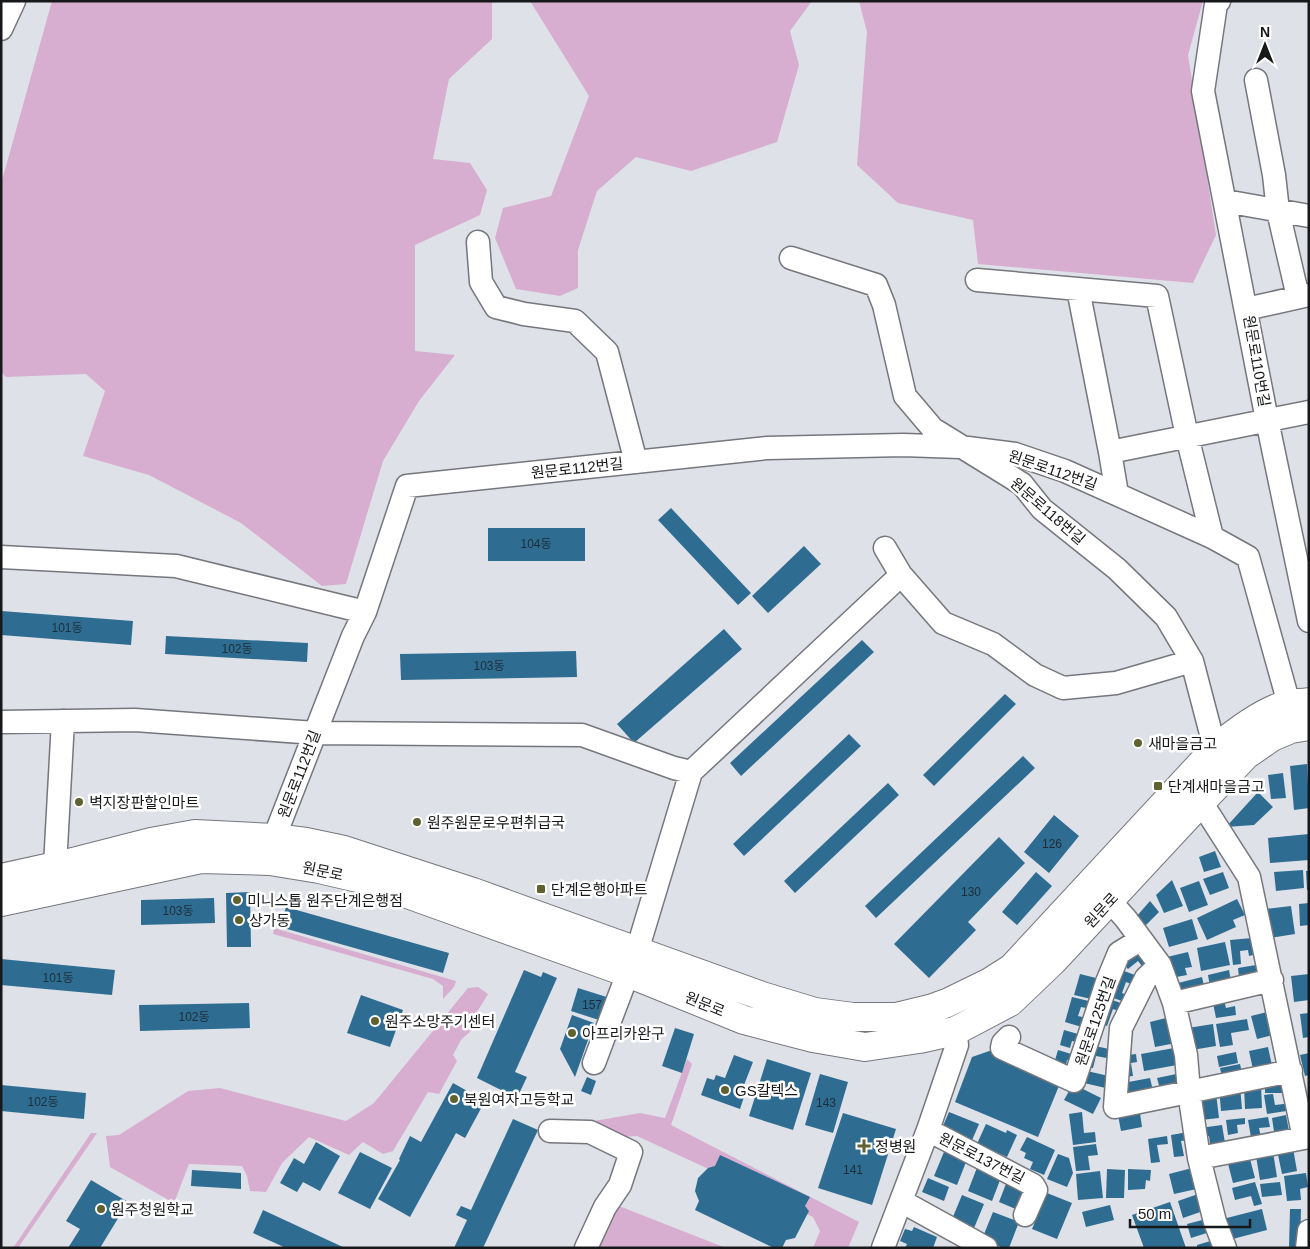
<svg xmlns="http://www.w3.org/2000/svg" width="1310" height="1249" font-family="Helvetica,'Noto Sans KR',sans-serif">
  <style>
    .green { fill: #d7aed0 }
    .building { fill: #2e6d91 }
    .lines { fill: none; stroke-linecap: round; stroke-linejoin: round }
    .minor-casing { stroke: #75777d; stroke-width: 25 }
    .major-casing { stroke: #75777d; stroke-width: 30 }
    .minor { stroke: #fff; stroke-width: 22 }
    .major { stroke: #fff; stroke-width: 28 }
    .poi-dot { fill: #5f612e; stroke: #fff; stroke-width: 2 }
    .labels { text-anchor: middle; dominant-baseline: central; stroke-width: 5; stroke-linejoin: round; paint-order: stroke }
    .number-label { font-size: 12px; fill: #1d2d38 }
    .street-label { font-size: 15px; fill: #17181a; stroke: #fff }
    .poi-label { font-size: 15px; fill: #17181a; stroke: #fff; text-anchor: start }
  </style>
  <rect width="100%" height="100%" fill="#dfe1e8"/>
  <path class="green" d="M52,1h440v38l-43,40 -16,80 37,4 17,27 -7,25 -65,30v106l40,4 -36,46 -36,60 -37,123 -24,2 -81,-63 -92,-48 -66,-19 22,-65 -19,-17 -80,3 -5,-5v-188z
    M530,1h282l-22,30 9,34 -22,77 -86,29 -55,-14 -39,34 -19,59v38l-18,8 -44,-7 -21,-51 8,-30 48,-12 38,-100z
    M859,1h344l-15,54 28,180 -23,48 -215,-19 -5,-44 -75,-17 -41,-38 10,-133z
    M274,928l182,53 -2,6 -11,12v-13l-10,-7 -160,-45z
    M478,987l10,7 -14,23v11l-13,12 -8,15 4,6 -18,33 -11,-2 -35,59 -10,3 -20,-12 -14,13 -40,-18 -27,26 -16,29 -16,-1 -3,-15 -5,-10 -53,-2 -15,39 -64,-36 -4,-31 13,-1 69,-44 32,-3 126,33 28,-18 94,-115z
    M687,1059l5,5 -21,61 188,97 -11,26h-35l7,-17 -7,-14 -176,-81 -41,3 -9,-4 7,-14 46,-8 25,5z
    M91,1133h6l-79,115h-5z
    M619,1206l107,42h-128z"/>
  <path class="building" d="M671,508l80,85 -13,12 -80,-85z
    M488,528h97v33h-97z
    M804,546l17,18 -53,49 -16,-17z
    M1,611l132,10 -2,24 -130,-10z
    M724,629l18,20 -108,94 -17,-19z
    M166,636l142,7 -1,19 -142,-8z
    M862,640l12,12 -133,124 -11,-13z
    M576,651l1,26 -176,3 -1,-26z
    M1005,694l11,10 -82,82 -11,-11z
    M849,734l12,12 -117,110 -11,-12z
    M1023,756l12,12 -159,150 -11,-12z
    M1307,764l2,44 -15,2 -4,-44z
    M1283,773l3,25 -15,1 -3,-24z
    M888,783l11,12 -104,98 -11,-12z
    M1258,792l15,15 -19,18 -28,2z
    M1054,815l25,21 -30,37 -25,-21z
    M1309,834v26l-39,3 -2,-25z
    M999,837l26,26 -57,59 8,8 -47,48 -35,-34z
    M1215,851l6,16 -17,5 -5,-15z
    M1303,870l1,18 -28,3 -2,-19z
    M1306,871h3v19h-2z
    M1036,872l16,14 -35,39 -15,-13z
    M1223,872l6,16 -19,7 -7,-16z
    M1172,880l11,26 -19,7 -8,-18z
    M1199,881l9,24 -19,7 -9,-24z
    M250,892l1,55h-24l-1,-54z
    M214,898l1,25 -74,2v-25z
    M1237,899l8,16 -12,5 3,7 -29,13 -10,-22z
    M1150,901l9,11 -15,15 -8,-10z
    M1309,903v22l-9,1 -1,-22z
    M1291,906l4,28 -25,4 -5,-29z
    M286,907l163,46 -6,20 -163,-46z
    M1192,919l6,20 -29,8 -6,-19z
    M1252,938l1,17 -4,1 -1,-6 -8,1 1,13 -8,1 -3,-25z
    M1225,942l5,23 -29,6 -4,-23z
    M1139,949l6,6 1,16 -8,-10 -10,8 -5,-6z
    M1188,952l4,15 -7,1 2,7 -16,3 -4,-21z
    M1,959l114,11 -3,25 -111,-10z
    M1262,964l2,10 -24,12 -2,-18z
    M1119,969l21,8 -4,9 -10,-4 -4,11 11,4 -3,7 -22,-8z
    M524,970l17,7 2,-5 14,6 -42,94 12,5 -10,21 -40,-20z
    M1229,970l2,11 -20,12 -3,-18z
    M1080,974l16,4 -5,21 -17,-4z
    M1309,974v26l-15,2 -3,-26z
    M1202,977l3,13 -28,6 -3,-12z
    M578,988l35,11 -8,23 -34,-11z
    M361,995l42,15 -13,37 -43,-14z
    M1223,996l3,12 9,-2 1,9 -20,3 -4,-20z
    M1072,997l21,5 -2,7 -10,-2 -3,9 9,2 -2,10 -20,-6z
    M1106,998l21,7 -3,8 -11,-4 -6,17 -10,-3z
    M249,1003l1,25 -110,3 -1,-26z
    M1267,1012l6,23 -16,4 -6,-23z
    M1309,1013v24l-6,1 -3,-24z
    M572,1015l22,8 -19,54 -15,-28z
    M1170,1017l6,26 -21,4 -5,-25z
    M1247,1019l2,11 -18,3 2,12 -13,2 -4,-23z
    M1213,1024l3,22 -24,4 -4,-22z
    M675,1028l19,6 -12,39 -20,-7z
    M1064,1030l21,6 -2,8 -11,-3 -2,7 -10,-3z
    M1090,1045l24,5 -2,9 -16,-3 -3,12 -7,-1z
    M1268,1047l5,23 -19,4 -5,-23z
    M1174,1048l3,17 -33,6 -3,-17z
    M995,1049l66,32 -23,56 -83,-35 17,-45z
    M1058,1050l20,6 -1,7 -10,-3 -2,10 -12,-3z
    M1236,1052l2,11 -19,4 -2,-11z
    M1309,1053v22l-4,1 -5,-21z
    M1136,1054l1,8 -6,1 2,13 -10,1 -3,-21z
    M734,1055l19,7 -9,23 2,6 -6,18 -39,-14 6,-17 7,2 2,-5 9,3z
    M767,1059l44,14 -18,57 -44,-14z
    M1240,1064l3,13 -20,4 -3,-13z
    M1087,1071l26,6 -3,12 -26,-6z
    M1181,1073l3,15 -23,5 -4,-15z
    M820,1074l28,8 -15,51 -28,-8z
    M587,1077l9,4 -5,14 -10,-4z
    M1150,1078l4,17 -28,6 -3,-18z
    M1265,1080l23,5 -1,8h-22z
    M453,1083l32,18 -20,37 -9,-5 -46,84 -32,-18 22,-39 -1,-1 11,-23 11,6z
    M1073,1084l28,14 -8,16 -29,-14z
    M1,1085l85,8 -2,26 -83,-8z
    M1261,1085l1,23 -17,1 -1,-23z
    M1240,1086l2,23 -21,2 -2,-24z
    M1216,1093l3,25 -18,2 -3,-25z
    M1273,1094l2,11 17,-2 1,7 -26,4 -3,-19z
    M1139,1106l3,21 -21,4 -4,-21z
    M949,1112l30,12 -9,21 -30,-12z
    M1082,1112l2,21 11,-1 1,10 -23,3 -4,-31z
    M843,1113l53,16 -24,76 -54,-17z
    M1286,1115l4,21 -15,2 -3,-20z
    M1268,1117l2,10 -11,1 3,14 -10,1 -4,-23z
    M1245,1118v6l-8,1 1,8 -10,2 -2,-15z
    M513,1119l25,11 -55,118h-29l13,-28 -11,-5 5,-9 10,4z
    M986,1124l20,9 1,-3 10,5 -10,22 -18,-8 -1,2 -12,-5z
    M1222,1125l4,24 -8,1 -1,-7 -7,1 -1,-8 -8,1 -1,-9z
    M1188,1132l1,8 -8,1 3,15 -10,1 -3,-22z
    M1167,1136l1,8 -11,1 3,17 -9,1 -3,-24z
    M1027,1137l28,13 -11,25 -14,-6 3,-7 -9,-4 2,-5 -6,-3z
    M316,1142l24,14 -20,35 -17,-9 -6,10 -17,-9 14,-25 10,6z
    M1096,1144l2,11 -10,1 2,14 -14,1 -3,-24z
    M946,1147l22,10 -11,28 -23,-9z
    M1293,1148l4,23 -15,3 -5,-24z
    M360,1152l32,16 -22,41 -32,-16z
    M1273,1152l4,25 -17,3 -4,-24z
    M1058,1154l11,4 4,15 -6,14 -20,-8z
    M720,1155l90,42 -5,9 4,5 -14,27 -9,2 -4,8h-8l-79,-38 4,-9 -4,-10 3,-13 10,-10 7,-2z
    M1249,1155l6,23 -22,5 -6,-23z
    M978,1165l24,10 -10,26 -24,-10z
    M1196,1167l5,21 -27,6 -5,-20z
    M1107,1169l18,1 -1,28h-18z
    M1128,1169l23,1 -1,11 -4,-1 -1,9 -17,1z
    M192,1170l49,3v16l-50,-3z
    M1100,1171l3,27 -25,2 -2,-26z
    M1306,1173l2,14 -8,2 1,11 -14,1 -3,-25z
    M928,1178l21,9 -5,14 -22,-9z
    M91,1180l37,22 -28,46h-32l12,-19 -14,-8z
    M1007,1181l24,9 -8,22 -24,-10z
    M1255,1182l7,22 -8,2 -3,-10 -16,4 -3,-12z
    M1280,1182l2,13 -20,2 -2,-13z
    M1047,1193l25,10 -15,36 -25,-10z
    M1201,1193l5,17 -23,8 -5,-17z
    M962,1195l22,9 -12,29 -22,-9z
    M1170,1202l16,46h-42l-12,-33z
    M1110,1205l4,15 -28,7 -4,-15z
    M1262,1209l5,21 -42,11 -6,-21z
    M1290,1209h11l-1,39h-11z
    M263,1210l82,38h-59l-33,-15z
    M993,1212l26,10 -10,26h-6l-21,-9z
    M1210,1218l3,13 -22,7 -4,-14z
    M914,1227l23,10 -4,11h-28l2,-4 -7,-3 5,-12 7,2z
    M1217,1239l3,9h-23v-3z"/>
  <g class="lines">
    <defs>
      <path id="minor" d="M1219,1l-3,3 -13,87 64,329 42,201
        M1,29l13,-28
        M1256,80l18,95 4,36 20,86
        M1225,201l84,15
        M478,242l3,40 15,25 28,7 51,7 32,31 29,110
        M791,258l85,27 8,20 21,91 28,33 89,55 20,25 75,60 49,48 26,44 23,88
        M977,280l180,16 30,140 25,101
        M1078,289l32,163 7,42
        M1246,309l63,-14
        M1110,452l199,-40
        M885,548l16,27 42,48 50,21 42,31 28,13 53,-5 76,-22
        M1,557l175,9 189,46
        M1,722l134,-2 180,13 267,2 92,33 17,4
        M1201,802l48,75 55,261 5,-1
        M274,838l79,-202 12,-24 42,-126 360,-38 136,-3 57,2 55,7 50,17 147,66 36,20 41,147
        M55,866l8,-145
        M1110,901l16,18 34,46 14,38 12,52 3,37 10,66 16,64 10,26
        M637,951l54,-179 210,-197
        M1160,965l-14,13 -25,50 -6,79 176,-36
        M1174,1003l98,-23
        M1009,1037l-6,6 -1,5 72,33 33,-99 12,-29 21,-13
        M594,1063l34,-90
        M928,1130l105,55 3,5 -11,25
        M550,1131l40,1 41,20 -11,33 -15,22 -19,41
        M1199,1158l105,-20
        M901,1201l85,47
        M883,1248l45,-118 29,-85 -2,-14
        M1307,1248l2,-17"/>
      <path id="major" d="M1,878l64,-14 86,-22 44,-8 79,4 32,4 38,8 129,42 289,104 53,16 38,5h43l37,-9 14,-5 43,-21 22,-14 203,-219c19,-16 49,-39 74,-45 6,-1 13,-1 20,-2
        M1,902l200,-43 69,2 49,8 52,12 257,92 116,47 69,18 52,9 54,-8 36,-8 55,-29 43,-41 148,-159 45,-47 26,-18 19,-8 18,-3"/>
    </defs>
    <use href="#minor" class="minor-casing"/>
    <use href="#major" class="major-casing"/>
    <use href="#minor" class="minor"/>
    <use href="#major" class="major"/>
  </g>
  <g class="poi-dot">
    <circle cx="1138" cy="743" r="5"/>
    <rect x="1153" y="781" width="10" height="10" rx="2.5"/>
    <circle cx="79" cy="802" r="5"/>
    <circle cx="417" cy="822" r="5"/>
    <rect x="536" y="884" width="10" height="10" rx="2.5"/>
    <circle cx="237" cy="900" r="5"/>
    <circle cx="239" cy="920" r="5"/>
    <circle cx="375" cy="1021" r="5"/>
    <circle cx="572" cy="1033" r="5"/>
    <circle cx="725" cy="1090" r="5"/>
    <circle cx="454" cy="1099" r="5"/>
    <path d="M861.5 1138.5h5v5h5v5h-5v5h-5v-5h-5v-5h5z"/>
    <circle cx="101" cy="1209" r="5"/>
  </g>
  <g class="labels">
    <g class="number-label">
      <text x="536" y="544">104동</text>
      <text x="67" y="628">101동</text>
      <text x="237" y="649">102동</text>
      <text x="489" y="666">103동</text>
      <text x="1052" y="844">126</text>
      <text x="971" y="892">130</text>
      <text x="178" y="911">103동</text>
      <text x="58" y="978">101동</text>
      <text x="592" y="1005">157</text>
      <text x="194" y="1017">102동</text>
      <text x="43" y="1102">102동</text>
      <text x="826" y="1103">143</text>
      <text x="853" y="1170">141</text>
    </g>
    <g class="street-label">
      <text transform="translate(1257 361) rotate(80)">원문로110번길</text>
      <text transform="translate(577 468) rotate(-6)">원문로112번길</text>
      <text transform="translate(1053 470) rotate(19)">원문로112번길</text>
      <text transform="translate(1048 511) rotate(41)">원문로118번길</text>
      <text transform="translate(299 774) rotate(-69)">원문로112번길</text>
      <text transform="translate(323 871) rotate(12)">원문로</text>
      <text transform="translate(1101 910) rotate(-47)">원문로</text>
      <text transform="translate(705 1004) rotate(22)">원문로</text>
      <text transform="translate(1095 1021) rotate(-71)">원문로125번길</text>
      <text transform="translate(982 1158) rotate(27)">원문로137번길</text>
    </g>
    <g class="poi-label">
      <text x="1148" y="743">새마을금고</text>
      <text x="1168" y="786">단계새마을금고</text>
      <text x="89" y="802">벽지장판할인마트</text>
      <text x="427" y="822">원주원문로우편취급국</text>
      <text x="551" y="889">단계은행아파트</text>
      <text x="247" y="900">미니스톱 원주단계은행점</text>
      <text x="249" y="920">상가동</text>
      <text x="385" y="1021">원주소망주기센터</text>
      <text x="582" y="1033">아프리카완구</text>
      <text x="735" y="1090">GS칼텍스</text>
      <text x="464" y="1099">북원여자고등학교</text>
      <text x="875" y="1146">정병원</text>
      <text x="111" y="1209">원주청원학교</text>
    </g>
  </g>
  <rect width="1310" height="1249" fill="none" stroke="#17181a" stroke-width="5"/>
  <g transform="translate(1265 45)" stroke="#ffffff" stroke-width="4" paint-order="stroke">
  <path d="M0-4L9 19L0 12L-9 19Z" fill="#17181a"/>
  <text y="-8" font-size="14" font-weight="bold" text-anchor="middle" fill="#17181a">N</text>
  </g>
  <path d="M1130 1219v8h120v-8" fill="none" stroke="#17181a" stroke-width="2.5"/>
  <text x="1138" y="1219" font-size="15" fill="#17181a" stroke="#ffffff" stroke-width="4" paint-order="stroke">50 m</text>
</svg>
